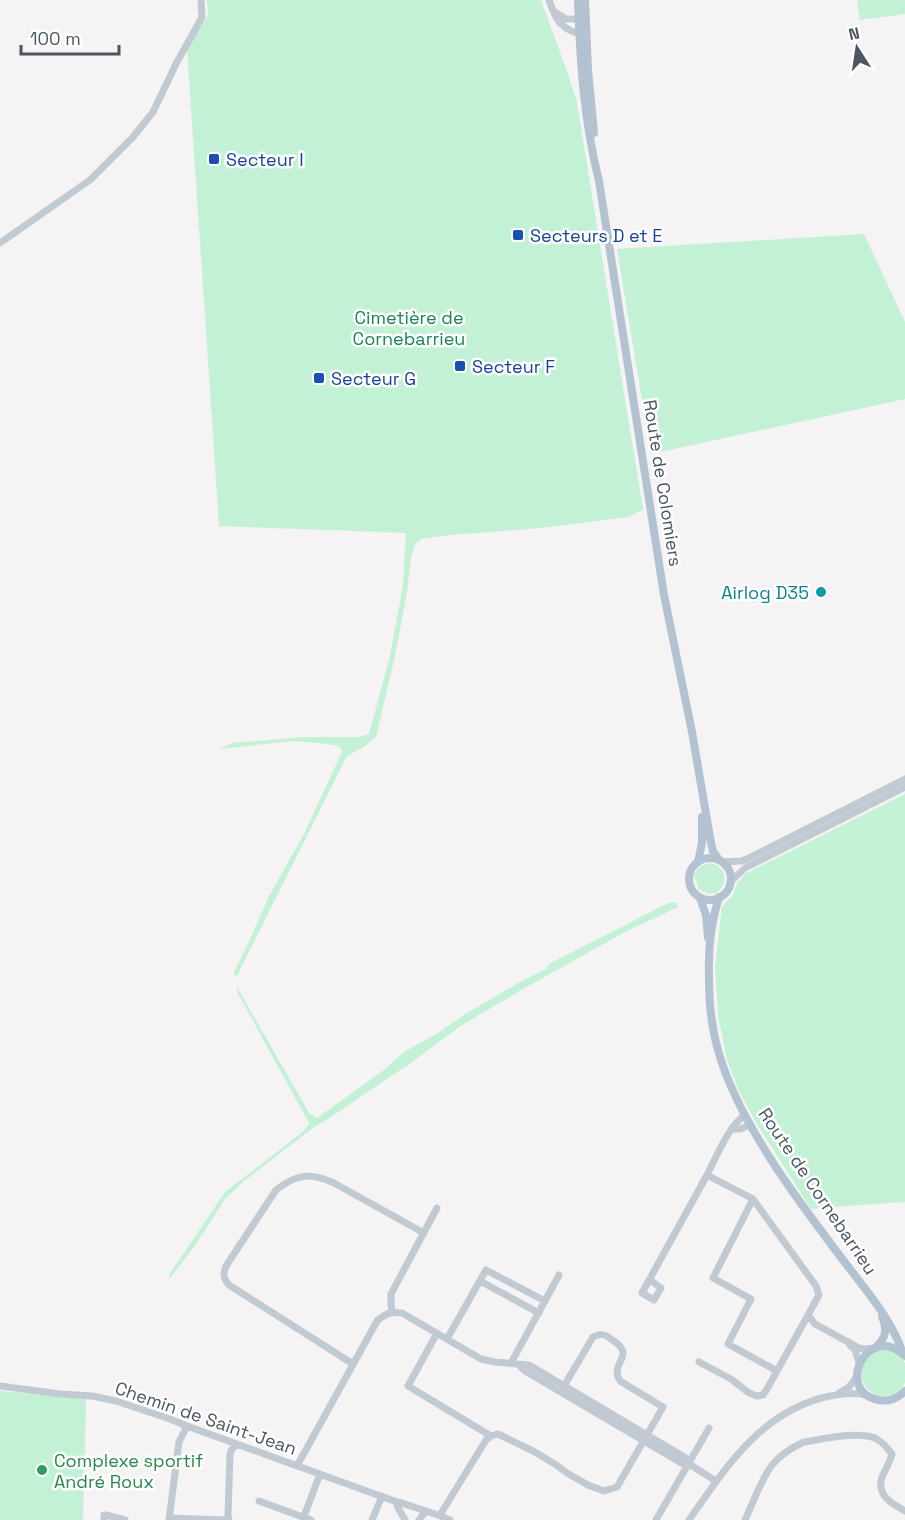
<svg xmlns="http://www.w3.org/2000/svg" width="905" height="1520" font-family="'Space Grotesk',sans-serif">
  <style>
    .green { fill: #c3f1d5 }
    .lines { fill: none; stroke-linecap: round; stroke-linejoin: round }
    .minor { stroke: #c1cad2; stroke-width: 7 }
    .major { stroke: #b3c2d1; stroke-width: 8 }
    .transit-dot { fill: #1a4fb4; stroke: #fff; stroke-width: 2 }
    .culture-dot { fill: #0f9aa8; stroke: #fff; stroke-width: 2 }
    .leisure-dot { fill: #2e9e5b; stroke: #fff; stroke-width: 2 }
    .labels { text-anchor: middle; dominant-baseline: central; stroke-width: 5; stroke-linejoin: round; paint-order: stroke }
    .transit-label { font-size: 18px; fill: #164399; stroke: #fff; text-anchor: start }
    .park-label { font-size: 18px; fill: #17864f; stroke: #fff }
    .street-label { font-size: 18px; fill: #4a5661; stroke: #fff }
    .culture-label { font-size: 18px; fill: #0d838f; stroke: #fff; text-anchor: end }
    .leisure-label { font-size: 18px; fill: #27864d; stroke: #fff; text-anchor: start }
  </style>
  <rect width="100%" height="100%" fill="#f5f3f3"/>
  <path class="green" d="M207,0h334l27,74 9,29 66,407 -15,7 -86,11 -93,7 -27,4 -7,5 -4,14 -4,34 -12,64 -19,81 -12,10 -17,9 -110,220 -4,-2 14,-28 22,-50 34,-60 39,-84 -3,-6 -19,-3 -27,-2 -73,8 12,-6 71,-6h56l10,-3 21,-78 13,-71 3,-52 -187,-7 -32,-477 21,-34z
    M857,0h48v14l-45,6z
    M864,234l41,88v77l-254,55 -34,-205z
    M905,794v408l-46,3 -48,4 -53,-83 -19,-35 -12,-31 -9,-45 -3,-47 7,-62 11,-11 4,-11 8,-10z
    M711,863c26,7 11,43 -13,26v-3l-4,-10c3,-8 8,-12 17,-13z
    M676,902l2,5 -53,25 -88,49 -75,44 -50,37 -84,57 -14,8 -71,55 -18,17 -31,48 -24,31 -1,-3 56,-83 79,-61 5,-8 -72,-131v-5l72,126 8,5 67,-48 20,-18 34,-19 29,-20 51,-30 28,-14 3,-5 119,-61z
    M861 1373a23 23 0 1 1 46 0a23 23 0 1 1-46 0Z
    M0,1391l86,8 -3,121h-83z"/>
  <g class="lines">
    <path class="minor" d="M549,0c6,17 9,27 28,33l5,-2
      M553,11l13,8h13l2,2
      M0,243l90,-63 43,-43 20,-25 24,-50 18,-32 7,-13 -1,-17
      M722,862l20,-1 9,-4 154,-78
      M730,882l15,-14 160,-81
      M745,1115c-16,10 -29,43 -38,60l46,24 63,87 3,9 -11,20 7,9 44,24 5,1 10,-1
      M733,1129h7l11,-4
      M753,1199l-40,79 38,21 -23,45 49,27 31,-56
      M650,1280l11,8 -7,12 -12,-7 65,-118
      M480,1281l59,32
      M392,1311l-1,-6v-11l46,-86
      M437,1333l-29,53 83,50 -5,4 -46,75
      M447,1339l39,-69 59,31
      M850,1345l5,5 4,13
      M699,1362l32,17 18,14 8,3 6,-1 4,-6 10,-18
      M511,1363l48,-88
      M353,1364l-124,-79c-6,-7 -6,-11 -3,-19l50,-76c21,-16 34,-18 58,-7l90,50
      M519,1365l6,6 158,93h6
      M0,1386l60,8 32,2 24,5 54,18 17,7 210,76c10,2 19,6 29,9 8,3 16,5 24,9
      M839,1393l10,-6 8,-11
      M491,1436l7,-2 35,17 22,13 12,9 21,12 16,6 13,-4 46,-80 -43,-26c-12,-20 19,-24 -9,-42 -6,-5 -11,-6 -18,-2l-32,54
      M297,1466l80,-145c8,-7 14,-10 25,-8l79,46 14,3 34,3 157,93 3,6 27,17
      M259,1501l52,19
      M397,1502v4l8,14
      M169,1518l57,2
      M303,1519l17,-45
      M104,1520v-5h2l19,5
      M169,1520l10,-78 8,-16
      M229,1520l-1,-5 2,-60 1,-4 5,-7
      M372,1520l10,-24
      M419,1520l7,-9
      M656,1520l53,-92
      M689,1520c37,-53 73,-110 141,-124 12,-2 24,-4 36,-1
      M745,1520c7,-15 18,-45 28,-56 8,-10 20,-17 31,-22 20,-3 53,-11 71,-4 7,4 12,9 17,16 -2,9 -7,15 -10,23 -6,18 10,27 23,34"/>
    <path class="major" d="M578,0c2,61 6,121 21,181l65,414 28,137 19,111 2,8 6,9
      M585,0l3,69 6,64
      M689 879a21 21 0 1 1 42 0a21 21 0 1 1-42 0Z
      M698,862l4,-19v-26
      M719,897c-8,25 -11,55 -10,81 0,24 2,48 9,72 19,70 78,148 122,206 23,31 51,61 63,98
      M700,898l6,17 2,23
      M876,1347c11,-10 11,-18 6,-31
      M905,1356c-37,-36 -72,36 -26,44 11,2 19,-2 26,-9"/>
  </g>
  <g class="transit-dot">
    <rect x="208" y="153" width="12" height="12" rx="3"/>
    <rect x="512" y="229" width="12" height="12" rx="3"/>
    <rect x="454" y="360" width="12" height="12" rx="3"/>
    <rect x="313" y="372" width="12" height="12" rx="3"/>
  </g>
  <circle class="culture-dot" cx="821" cy="592" r="6"/>
  <circle class="leisure-dot" cx="42" cy="1470" r="6"/>
  <g class="labels">
    <g class="transit-label">
      <text x="226" y="159">Secteur I</text>
      <text x="530" y="235">Secteurs D et E</text>
      <text x="472" y="366">Secteur F</text>
      <text x="331" y="378">Secteur G</text>
    </g>
    <g class="park-label">
      <text x="409" y="317">Cimetière de<tspan x="409" dy="21">Cornebarrieu</tspan></text>
    </g>
    <g class="street-label">
      <text transform="translate(663 483) rotate(81)">Route de Colomiers</text>
      <text transform="translate(818 1191) rotate(56)">Route de Cornebarrieu</text>
      <text transform="translate(206 1418) rotate(19)">Chemin de Saint-Jean</text>
    </g>
    <g class="culture-label">
      <text x="809" y="592">Airlog D35</text>
    </g>
    <g class="leisure-label">
      <text x="54" y="1460">Complexe sportif<tspan x="54" dy="21">André Roux</tspan></text>
    </g>
  </g>
  <g transform="translate(857 48) rotate(348)" stroke="#ffffff" stroke-width="4.5" paint-order="stroke">
  <path d="M0-4.5L10 22L0 15L-10 22Z" fill="#4a5661"/>
  <text y="-9" font-size="16" font-weight="bold" text-anchor="middle" fill="#4a5661">N</text>
  </g>
  <path d="M21 45v9h98v-9" fill="none" stroke="#4a5661" stroke-width="3"/>
  <text x="30" y="45" font-size="18" fill="#4a5661" stroke="#ffffff" stroke-width="4.5" paint-order="stroke">100 m</text>
</svg>
